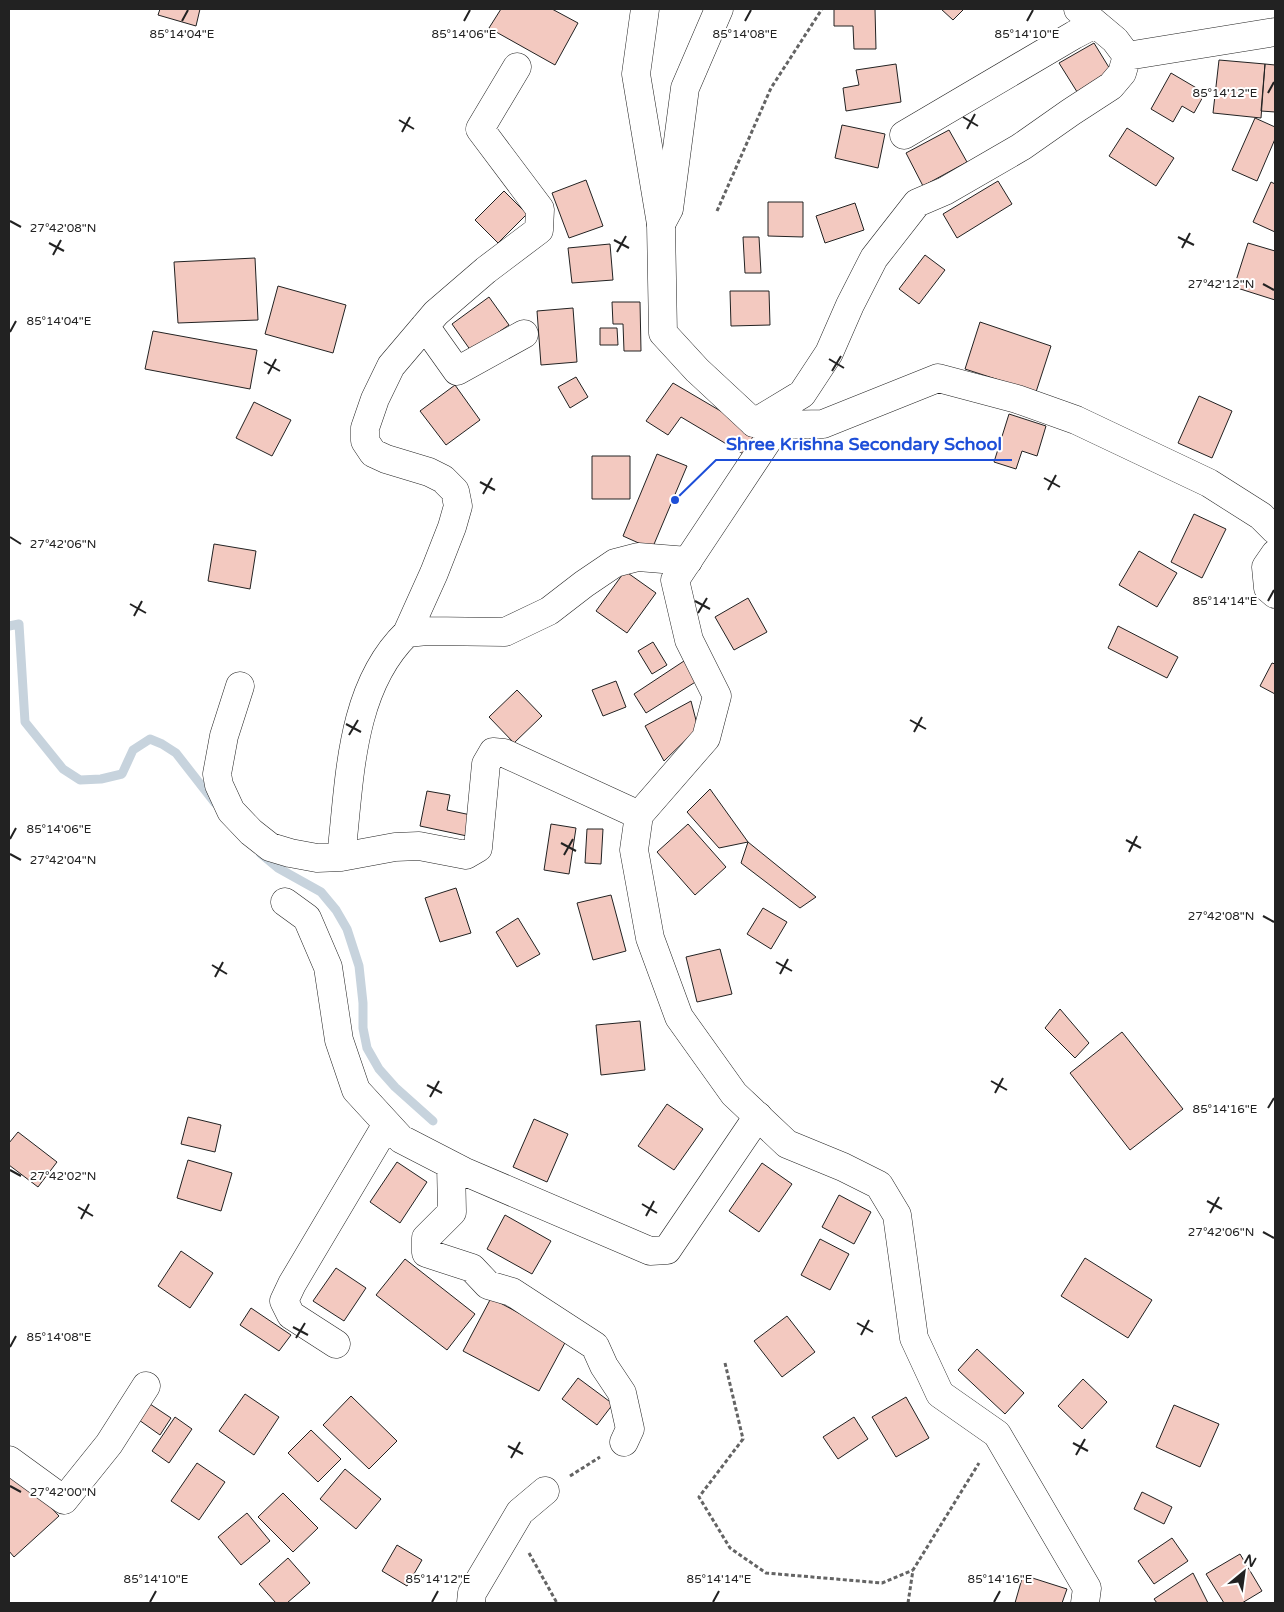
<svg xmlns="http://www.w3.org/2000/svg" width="1284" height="1612" font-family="'Varela Round',sans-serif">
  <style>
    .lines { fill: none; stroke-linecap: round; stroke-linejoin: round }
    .stream { stroke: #c7d3dd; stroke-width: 9 }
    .building { fill: #f3c9c0; stroke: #222 }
    .street-casing { stroke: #222; stroke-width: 29 }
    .secondary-casing { stroke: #222; stroke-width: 29 }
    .path { stroke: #646464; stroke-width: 3; stroke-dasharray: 4 2.5; stroke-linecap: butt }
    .street { stroke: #fff; stroke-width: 28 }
    .secondary { stroke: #fff; stroke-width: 28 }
    .ticks { fill: none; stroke: #222; stroke-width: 2 }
    .ticks-label { font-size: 12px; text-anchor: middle; fill: #222; stroke: #fff; stroke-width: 4; stroke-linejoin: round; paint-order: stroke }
    .leader { fill: none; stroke: #1d4ed8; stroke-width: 2 }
    .callout-dot { fill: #1d4ed8; stroke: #fff; stroke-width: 2 }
    .callout-label { font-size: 18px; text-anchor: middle; font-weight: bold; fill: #1d4ed8; stroke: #fff; stroke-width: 4; stroke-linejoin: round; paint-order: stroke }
  </style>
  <rect width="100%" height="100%" fill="#fff"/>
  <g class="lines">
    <path class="stream" d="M9,626l10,-2 6,98 38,47 17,11 21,-1 21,-5 11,-24 17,-11 12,5 14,9 39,50
      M260,853l18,15 43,24 15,18 11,19 12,37 4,37v25l4,20 12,21 16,18 38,34"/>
  </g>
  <path class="building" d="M160,9h40l-4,17 -38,-11z
    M501,9h51l26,14 -23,42 -66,-37z
    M834,9h41l1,40h-22l-1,-23h-19z
    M941,9h23l-11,11z
    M1094,43l19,31 -34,21 -20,-32z
    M1219,60l46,4 -4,54 -48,-5z
    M896,64l5,38 -55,9 -3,-23 16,-3 -3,-15z
    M1265,64l10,1v47l-14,-1z
    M1171,73l34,20 -11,20 -12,-7 -9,16 -22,-13z
    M1255,118l20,9v12l-18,42 -25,-11z
    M842,125l43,9 -7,34 -43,-10z
    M1127,128l47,30 -18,28 -47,-30z
    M949,130l18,32 -44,24 -17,-33z
    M586,180l17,46 -34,12 -17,-45z
    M998,181l14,23 -55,34 -14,-24z
    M1271,182l4,2v48l-22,-10z
    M504,191l23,23 -29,29 -23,-23z
    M768,202h35v35l-35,-1z
    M855,203l9,27 -39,13 -9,-27z
    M743,237h16l2,36h-16z
    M1248,243l27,8v49l-41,-13z
    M610,244l3,36 -41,3 -4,-35z
    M925,255l20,15 -26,34 -20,-15z
    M255,258l3,62 -80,3 -4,-61z
    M278,286l68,19 -13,48 -68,-19z
    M730,291h39l1,34 -39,1z
    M489,297l20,28 -38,26 -19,-27z
    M612,302h28l1,49h-17l-1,-27h-10z
    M573,308l4,54 -36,3 -4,-54z
    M980,322l71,24 -15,46 -71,-23z
    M600,328h17l1,17h-18z
    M153,331l104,19 -7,39 -105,-20z
    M576,377l12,20 -18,11 -12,-21z
    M673,383l85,50 -13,22 -64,-38 -13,18 -22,-14z
    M455,385l25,35 -34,25 -26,-34z
    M1199,396l33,15 -20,47 -34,-15z
    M254,402l37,18 -19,36 -36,-18z
    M1009,414l37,12 -9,30 -15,-5 -6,18 -22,-7z
    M657,454l30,12 -35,83 -29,-13z
    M592,456h38v43h-38z
    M1194,514l32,15 -24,49 -31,-16z
    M214,544l42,7 -6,38 -42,-8z
    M1139,551l38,22 -20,34 -38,-22z
    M625,571l31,22 -29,40 -31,-22z
    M748,598l19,34 -33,18 -19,-33z
    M1118,626l60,31 -11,21 -59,-30z
    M653,642l14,23 -15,9 -14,-23z
    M684,661l13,20 -51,32 -12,-19z
    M1272,663l3,1v30l-15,-8z
    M616,681l10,26 -23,9 -11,-26z
    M517,690l25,26 -28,27 -25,-26z
    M691,701l7,27 -34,33 -19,-35z
    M710,789l38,53 -29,6 -32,-36z
    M427,791l23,4 -3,15 24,5 -4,21 -47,-10z
    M551,824l25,4 -7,46 -25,-4z
    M688,824l38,43 -31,28 -38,-43z
    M587,829h16l-2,35 -16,-1z
    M748,842l68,55 -16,11 -59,-45z
    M456,888l15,45 -31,9 -15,-44z
    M611,895l15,56 -33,9 -16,-57z
    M763,908l24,14 -16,27 -24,-15z
    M518,918l22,36 -23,13 -21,-35z
    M720,949l12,45 -35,8 -11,-45z
    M1060,1009l29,34 -14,15 -30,-30z
    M640,1021l5,49 -44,5 -5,-50z
    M1122,1032l61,77 -53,41 -60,-77z
    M667,1104l36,25 -29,41 -36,-24z
    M188,1117l33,8 -6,27 -34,-8z
    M534,1119l34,15 -21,48 -34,-15z
    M18,1132l39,30 -19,25 -29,-22v-22z
    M188,1160l44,13 -11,38 -44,-13z
    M397,1162l30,20 -27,41 -30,-21z
    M762,1163l30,21 -33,48 -30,-21z
    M839,1195l32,17 -17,32 -32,-17z
    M505,1215l46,26 -19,33 -45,-25z
    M820,1239l29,15 -19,36 -29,-15z
    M181,1251l32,22 -23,35 -32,-22z
    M1085,1258l67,42 -24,38 -67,-42z
    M405,1259l70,55 -28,36 -71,-55z
    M336,1268l30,20 -22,33 -31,-20z
    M491,1298l76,41 -28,52 -76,-40z
    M251,1308l40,27 -12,16 -39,-26z
    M787,1316l28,36 -33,25 -28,-36z
    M977,1349l47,44 -19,21 -47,-44z
    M578,1378l35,26 -16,21 -35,-26z
    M1083,1379l24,23 -25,27 -24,-23z
    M245,1394l34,23 -25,38 -35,-24z
    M351,1396l46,45 -28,28 -46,-44z
    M906,1397l23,41 -33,19 -24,-40z
    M150,1404l21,14 -11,17 -21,-15z
    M1174,1405l45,19 -19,43 -44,-20z
    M175,1417l17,12 -23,34 -17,-12z
    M854,1417l14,22 -30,20 -15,-22z
    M311,1430l30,29 -23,23 -30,-29z
    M197,1463l28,19 -26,38 -28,-19z
    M14,1468l45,48 -45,41 -5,-6v-77z
    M345,1469l36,30 -25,30 -36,-30z
    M1142,1492l30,15 -8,17 -30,-15z
    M283,1493l35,35 -25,24 -35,-35z
    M247,1513l23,28 -29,24 -23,-28z
    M1172,1538l16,23 -34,23 -16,-23z
    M397,1545l25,15 -15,26 -25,-15z
    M1240,1554l22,37 -20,12h-18l-18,-29z
    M288,1558l22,25 -23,20h-11l-17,-19z
    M1193,1573l15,30h-51l-3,-4z
    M1023,1575l44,14 -5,14h-47z"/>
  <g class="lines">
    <defs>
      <path id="street" d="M1127,56l148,-24
        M904,135l170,-100 21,-11
        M661,224l8,-15 16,-121 34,-79
        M425,326l32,45 67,-37
        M754,423l48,-29 27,-41 21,-48 24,-47 43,-55 28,-12 76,-44 50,-35 40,-26 11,-13 5,-17 -12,-16 -37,-31
        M778,425l45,-1 115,-46 79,21 59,21 133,63 52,33 14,14
        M1275,554l-9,13 2,21 7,6
        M407,633l27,-60 18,-46 6,-21 -3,-15 -12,-12 -14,-7 -43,-13 -13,-6 -8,-12v-13l10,-29 16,-33 45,-53 50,-43 53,-40 1,-21 -60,-80 37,-62
        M240,686l-16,50 -7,38 2,11 12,26 20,21 19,15 20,6 27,5 24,-1
        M639,815l-135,-62 -11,-1 -7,12 -8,84 -12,7 -47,-9 -24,1 -54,10c9,-75 8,-168 66,-224l20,-2 78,1 44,-21 35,-27 31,-21 23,-6 50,4
        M285,902l22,16 21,49 11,73 17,50 45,49 62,32 187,80 17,-1 91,-134
        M451,1165l1,47 -26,26v15l46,15 16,17 24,7 83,54 9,20 18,27 8,36 -6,13
        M336,1344l-45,-29 -7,-14 8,-17 95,-160
        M9,1460l55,40 45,-56 37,-58
        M471,1603l1,-10 48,-81 25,-21"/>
      <path id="secondary" d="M645,9l-9,65 25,150 2,109 34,37 57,53 24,2 -103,155 14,60 28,56 -11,42 -67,77 -5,35 16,88 29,79 55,77 53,50 56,23 36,18 18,30 17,123 26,56 57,40 90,154 -2,15"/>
    </defs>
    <use href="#street" class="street-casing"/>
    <use href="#secondary" class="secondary-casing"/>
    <path class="path" d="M717,211l54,-123 51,-79
      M725,1363l18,76 -44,58 31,51 36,25 116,10 31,-13
      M570,1476l30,-19
      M529,1553l28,50
      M908,1603l5,-33 66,-107"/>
    <use href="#street" class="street"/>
    <use href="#secondary" class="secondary"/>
  </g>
  <path class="ticks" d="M182,21l6,-11M464,21l6,-11M745,21l6,-11M1027,21l6,-11M1268,93l6,-11M963,117l15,9M399,120l15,9M967,129l8,-15M402,132l8,-15M10,221l11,6M1178,237l16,8M614,240l15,8M49,243l15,8M1182,248l8,-15M617,252l9,-16M53,255l8,-15M1263,284l11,6M10,332l6,-11M829,359l15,9M264,362l16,9M832,371l9,-15M268,374l8,-15M1044,478l16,9M480,482l15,8M1048,490l8,-15M483,494l9,-16M10,537l11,7M695,601l15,8M1268,601l6,-11M130,604l16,9M698,613l9,-15M134,616l8,-15M910,720l16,9M346,724l15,8M914,732l8,-15M349,735l9,-15M10,839l6,-11M1126,840l15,8M561,843l15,8M1129,852l8,-16M10,854l11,6M564,855l9,-16M1263,916l11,6M776,962l16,9M212,965l15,9M780,974l8,-15M215,977l8,-15M991,1081l16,9M427,1085l15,8M995,1093l8,-15M430,1097l9,-16M1268,1108l6,-10M10,1170l11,6M1207,1201l15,8M642,1204l15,9M78,1207l15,9M1210,1213l9,-16M646,1216l8,-15M81,1219l8,-15M1263,1232l11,6M857,1323l16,9M293,1327l15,8M861,1335l8,-15M296,1338l9,-15M10,1347l6,-11M1073,1443l15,8M508,1446l15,8M1076,1455l9,-16M511,1458l9,-16M10,1486l11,6M150,1602l6,-11M432,1602l6,-11M713,1602l6,-11M994,1602l6,-11"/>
  <g class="ticks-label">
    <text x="182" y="38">85°14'04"E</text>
    <text x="464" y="38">85°14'06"E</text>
    <text x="745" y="38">85°14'08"E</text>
    <text x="1027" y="38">85°14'10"E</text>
    <text x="1225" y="97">85°14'12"E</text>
    <text x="63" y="232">27°42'08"N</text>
    <text x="1221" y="288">27°42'12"N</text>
    <text x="59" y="325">85°14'04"E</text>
    <text x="63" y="548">27°42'06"N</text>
    <text x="1225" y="605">85°14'14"E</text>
    <text x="59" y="833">85°14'06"E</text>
    <text x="63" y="864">27°42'04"N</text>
    <text x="1221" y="920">27°42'08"N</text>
    <text x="1225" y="1113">85°14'16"E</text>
    <text x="63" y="1180">27°42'02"N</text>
    <text x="1221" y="1236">27°42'06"N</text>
    <text x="59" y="1341">85°14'08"E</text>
    <text x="63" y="1496">27°42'00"N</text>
    <text x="156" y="1583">85°14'10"E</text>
    <text x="438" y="1583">85°14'12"E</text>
    <text x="719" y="1583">85°14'14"E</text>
    <text x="1000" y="1583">85°14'16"E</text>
  </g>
  <path class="leader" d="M675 500L716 460H1012"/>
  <circle class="callout-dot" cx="675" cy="500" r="5"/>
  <g class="callout-label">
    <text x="864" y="450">Shree Krishna Secondary School</text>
  </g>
  <rect width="1284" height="1612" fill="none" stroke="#222222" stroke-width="20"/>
  <g transform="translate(1244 1572) rotate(29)" stroke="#ffffff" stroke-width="4" paint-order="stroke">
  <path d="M0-4L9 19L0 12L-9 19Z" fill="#222222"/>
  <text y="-8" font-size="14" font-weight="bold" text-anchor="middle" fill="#222222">N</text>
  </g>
</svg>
